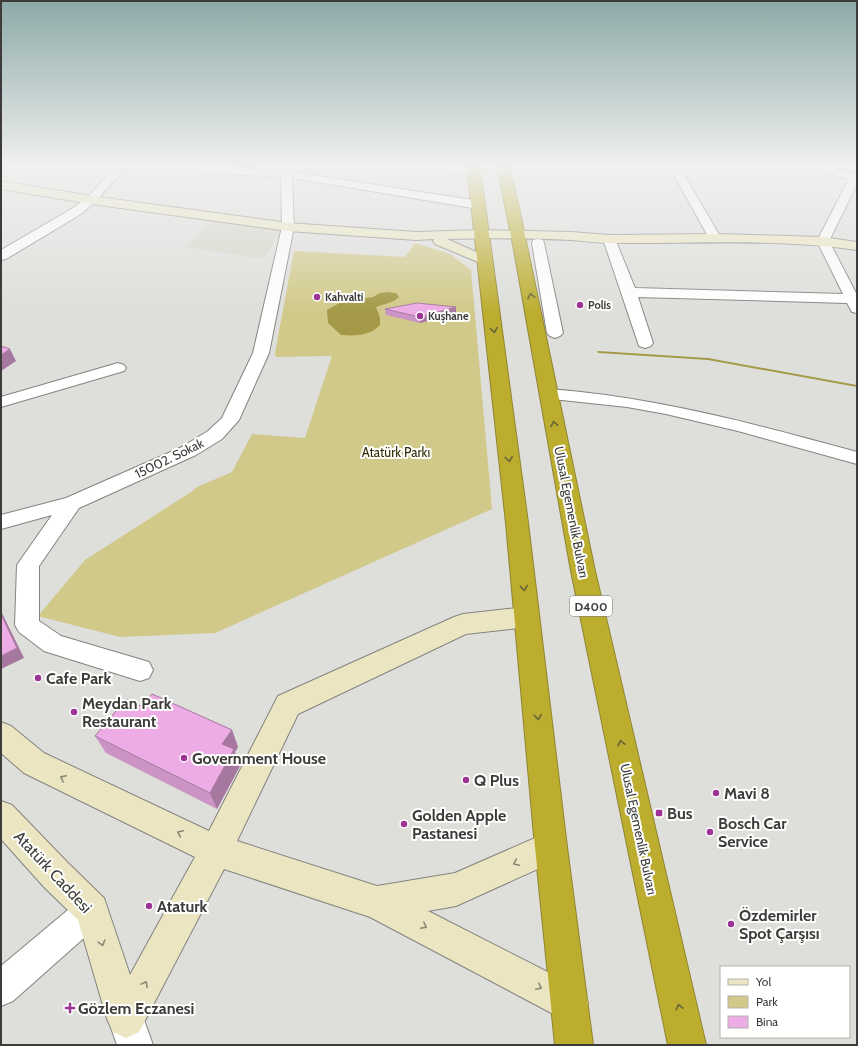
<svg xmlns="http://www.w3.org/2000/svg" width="858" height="1046" font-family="Cabin,sans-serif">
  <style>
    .built { fill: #d5d4c9 }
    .green { fill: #d1c989 }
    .water { fill: #a39946 }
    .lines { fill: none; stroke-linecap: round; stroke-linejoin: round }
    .stream { fill: #a39946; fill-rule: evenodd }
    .street-casing { stroke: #838380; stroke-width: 2 }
    .secondary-casing { stroke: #838380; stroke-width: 2 }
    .highway-casing { stroke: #908533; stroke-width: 2 }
    .street { fill: #fff; fill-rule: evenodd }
    .secondary { fill: #ebe6c1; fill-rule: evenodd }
    .highway { fill: #bcad2f; fill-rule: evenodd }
    .wall { fill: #cc94c5 }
    .shaded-wall { fill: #a678a0 }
    .building { fill: #edace5; stroke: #a678a0 }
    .oneway { stroke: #696437 }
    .oneway2 { stroke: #8b8877 }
    .poi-dot { fill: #9d3395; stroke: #fffffe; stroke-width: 1.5 }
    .labels { text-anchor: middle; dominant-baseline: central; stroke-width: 4; stroke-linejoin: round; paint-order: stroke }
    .far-poi-label { font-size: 11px; font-weight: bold; fill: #3d3c3b; stroke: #fffffe; text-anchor: start }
    .shield { fill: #fffffe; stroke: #777676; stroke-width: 1 }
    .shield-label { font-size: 12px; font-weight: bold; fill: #3d3c3b }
    .park-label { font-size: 13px; fill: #322d08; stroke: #fffffe }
    .street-label { font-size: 13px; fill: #3d3c3b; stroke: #fffffe }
    .near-poi-label { font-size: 16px; font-weight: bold; fill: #3d3c3b; stroke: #fffffe; text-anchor: start }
    .near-street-label { font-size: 16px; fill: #3d3c3b; stroke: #fffffe }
  </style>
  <rect width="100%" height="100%" fill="#dededb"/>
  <path class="built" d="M215,222l67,9 -17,25 -6,2 -74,-11 26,-24z"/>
  <path class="green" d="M415,243l35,11 21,16 21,239 -277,124 -95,4 -82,-21 47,-56 106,-68 6,-5 35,-15 20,-38 53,4 27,-82 -56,1 -1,-4 19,-102 111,6z"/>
  <path class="water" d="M387,292l9,1 3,4 -5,4 -18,6 4,11v7c-10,11 -25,11 -39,10l-13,-12 -1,-13 16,-9 30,-4 7,-4z"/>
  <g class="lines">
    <path class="stream" d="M598,351l110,7 149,27v2l-149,-27 -109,-7 -2,-1z"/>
    <defs>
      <path id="street" d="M116,166h11l-32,36 -14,12 -75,45 -5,1v-10l72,-42 14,-10z
        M146,166h64l71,4v-4h10l1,6 187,29 4,2 2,2 -2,2 -4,2 -187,-31 2,49 -25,126 -30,67 -17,19 -26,16 -117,53 -40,58v55l22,15 88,26 4,8 -4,8 -9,3 -96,-30 -25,-19 -4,-7 2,-60 35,-50 -51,14v-14l65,-17 116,-51 26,-16 14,-13 31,-65 29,-126 -1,-50 -130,-8z
        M420,166h43l1,5 -5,3 -34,-5z
        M669,166h10l42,72 -2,3h-8l-2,-3z
        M805,166h19l33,8v10l-28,57 28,54v18l-5,-1 -5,-9 -209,-6 15,46 -2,3 -6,2 -6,-2 -36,-107 1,-3h10l1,3 20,49 208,6 -26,-53 32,-62 -43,-11z
        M538,239l5,1 1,3 19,90 -3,3 -5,2 -5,-2 -3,-3 -15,-90 1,-3z
        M118,363l6,2 2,3 -2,3 -123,36v-10z
        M549,389c106,8 206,35 308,63v12l-119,-33 -72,-17 -39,-7 -84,-9 -3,-4 3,-4z
        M92,894l11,5 5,11 -5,11 -90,80 -12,5v-40l80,-67z
        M126,1001l13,5 14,39h-36l-9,-26 5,-13z"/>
      <path id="secondary" d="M1,181l90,15 197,27 128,9 66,-2 89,2 38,3 106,-1 108,3 34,5v8c-81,-12 -164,-6 -246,-7 -13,0 -26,-2 -40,-3 -41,-2 -83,-2 -124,-1l43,19 2,3 -2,3 -5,1 -50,-21 -2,-3 1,-2 -18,1 -128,-9 -197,-27 -90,-15z
        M527,607l9,3 3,7 -3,7 -9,3 -61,7 -168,80 -61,127 140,45 78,-13 96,-42 11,5 5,11 -5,11 -106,48 -28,5 155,79 5,13 -5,13 -13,5 -13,-5 -187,-99 -146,-48 -85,163 -13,6 -13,-6 -6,-13 -29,-99 -34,-33 -43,-48v-38l11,4 56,58 36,35 26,77 65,-118 -171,-84 -23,-20v-31l10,4 33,27 165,78 69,-135 176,-79 9,-3z"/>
      <path id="highway" d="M467,166h12l6,39 43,318 39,324 26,198h-38l-20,-198 -29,-324z
        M497,166h12l10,42 76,363 111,474h-38l-97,-474 -57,-321z"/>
    </defs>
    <use href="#street" class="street-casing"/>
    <use href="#secondary" class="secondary-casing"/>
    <use href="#highway" class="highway-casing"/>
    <use href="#street" class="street"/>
    <use href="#secondary" class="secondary"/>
    <use href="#highway" class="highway"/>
  </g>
  <path class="wall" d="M456,307v6l-36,10 -34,-8 -1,-6z
    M141,706l91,24 6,17 -3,5 5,14 -23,43 -111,-56 -11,-17z"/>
  <path class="shaded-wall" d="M456,307v6l-36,10v-6z
    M10,349l6,12 -15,10v-16z
    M1,611l2,4 21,43 -23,11z
    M232,730l6,17 -3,5 5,14 -23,43 -7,-16 12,-49z"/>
  <path class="building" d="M417,303l39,4 -36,10 -35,-8z
    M1,346l9,3 -9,6z
    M1,614l16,34 -16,8z
    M152,694l80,36 -10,14 12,5 -24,44 -115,-57 31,-37 15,7z"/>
  <defs><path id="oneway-chevron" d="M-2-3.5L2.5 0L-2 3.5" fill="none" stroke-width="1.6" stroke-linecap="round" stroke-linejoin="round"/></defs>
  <g class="oneway">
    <use href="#oneway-chevron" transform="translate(531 296) rotate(-101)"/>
    <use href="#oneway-chevron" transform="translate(494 330) rotate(83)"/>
    <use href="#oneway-chevron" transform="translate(554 424) rotate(-101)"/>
    <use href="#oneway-chevron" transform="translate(509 459) rotate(83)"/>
    <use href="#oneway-chevron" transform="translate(524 588) rotate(84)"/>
    <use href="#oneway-chevron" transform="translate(538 717) rotate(84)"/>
    <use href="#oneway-chevron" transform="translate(621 743) rotate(-102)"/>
    <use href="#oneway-chevron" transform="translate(679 1007) rotate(-103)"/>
  </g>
  <g class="oneway2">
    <use href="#oneway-chevron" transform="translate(63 778) rotate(-154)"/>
    <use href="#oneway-chevron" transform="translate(180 833) rotate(-155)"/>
    <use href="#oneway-chevron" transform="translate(516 863) rotate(155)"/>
    <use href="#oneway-chevron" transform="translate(424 926) rotate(27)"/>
    <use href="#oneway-chevron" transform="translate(102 943) rotate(73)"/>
    <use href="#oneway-chevron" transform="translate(145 984) rotate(-62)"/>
    <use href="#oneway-chevron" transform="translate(539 987) rotate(27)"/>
  </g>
  <linearGradient id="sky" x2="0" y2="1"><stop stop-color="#8ca9a7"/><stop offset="0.53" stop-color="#f0f0ef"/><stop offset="1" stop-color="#f0f0ef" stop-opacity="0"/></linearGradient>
  <rect width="858" height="313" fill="url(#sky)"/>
  <g class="poi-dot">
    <circle cx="317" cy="297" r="4"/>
    <circle cx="580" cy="305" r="4"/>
    <circle cx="420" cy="316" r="4"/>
    <circle cx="38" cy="678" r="4"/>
    <circle cx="74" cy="712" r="4"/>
    <circle cx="184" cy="758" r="4"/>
    <circle cx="466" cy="780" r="4"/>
    <circle cx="716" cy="793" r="4"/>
    <rect x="655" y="809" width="8" height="8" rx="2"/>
    <circle cx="404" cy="824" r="4"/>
    <circle cx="710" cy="832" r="4"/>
    <circle cx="149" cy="906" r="4"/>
    <circle cx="731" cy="924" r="4"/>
    <path d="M68 1002h4v4h4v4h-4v4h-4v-4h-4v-4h4z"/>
  </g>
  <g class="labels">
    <g class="far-poi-label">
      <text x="325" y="297">Kahvalti</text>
      <text x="588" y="305">Polis</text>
      <text x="428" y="316">Kuşhane</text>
    </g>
    <rect class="shield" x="570" y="596" width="42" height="20" rx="3"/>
    <g class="shield-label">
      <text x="591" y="606">D400</text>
    </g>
    <g class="park-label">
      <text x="396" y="452">Atatürk Parkı</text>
    </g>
    <g class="street-label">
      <text transform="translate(169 458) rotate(-26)">15002. Sokak</text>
      <text transform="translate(572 512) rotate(79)">Ulusal Egemenlik Bulvarı</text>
      <text transform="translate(639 829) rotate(78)">Ulusal Egemenlik Bulvarı</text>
    </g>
    <g class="near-poi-label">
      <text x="46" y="678">Cafe Park</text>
      <text x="82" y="703">Meydan Park<tspan x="82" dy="18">Restaurant</tspan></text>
      <text x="192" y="758">Government House</text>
      <text x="474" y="780">Q Plus</text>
      <text x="724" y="793">Mavi 8</text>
      <text x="667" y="813">Bus</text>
      <text x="412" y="815">Golden Apple<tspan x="412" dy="18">Pastanesi</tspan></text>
      <text x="718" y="823">Bosch Car<tspan x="718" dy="18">Service</tspan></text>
      <text x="157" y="906">Ataturk</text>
      <text x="739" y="915">Özdemirler<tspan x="739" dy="18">Spot Çarşısı</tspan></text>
      <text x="78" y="1008">Gözlem Eczanesi</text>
    </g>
    <g class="near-street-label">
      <text transform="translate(53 872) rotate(47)">Atatürk Caddesi</text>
    </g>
  </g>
  <rect width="858" height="1046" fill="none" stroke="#3d3c3b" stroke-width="4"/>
  <rect x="720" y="966" width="130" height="72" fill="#fffffe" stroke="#b1b1b0"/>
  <rect x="728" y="979" width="20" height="6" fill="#ebe6c1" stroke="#b1b1b0"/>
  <text x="756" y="986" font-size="12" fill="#3d3c3b">Yol</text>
  <rect x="728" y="996" width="20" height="12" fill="#d1c989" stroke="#b1b1b0"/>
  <text x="756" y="1006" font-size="12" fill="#3d3c3b">Park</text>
  <rect x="728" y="1016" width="20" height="12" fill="#edace5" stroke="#b1b1b0"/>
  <text x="756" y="1026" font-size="12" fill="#3d3c3b">Bina</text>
</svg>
